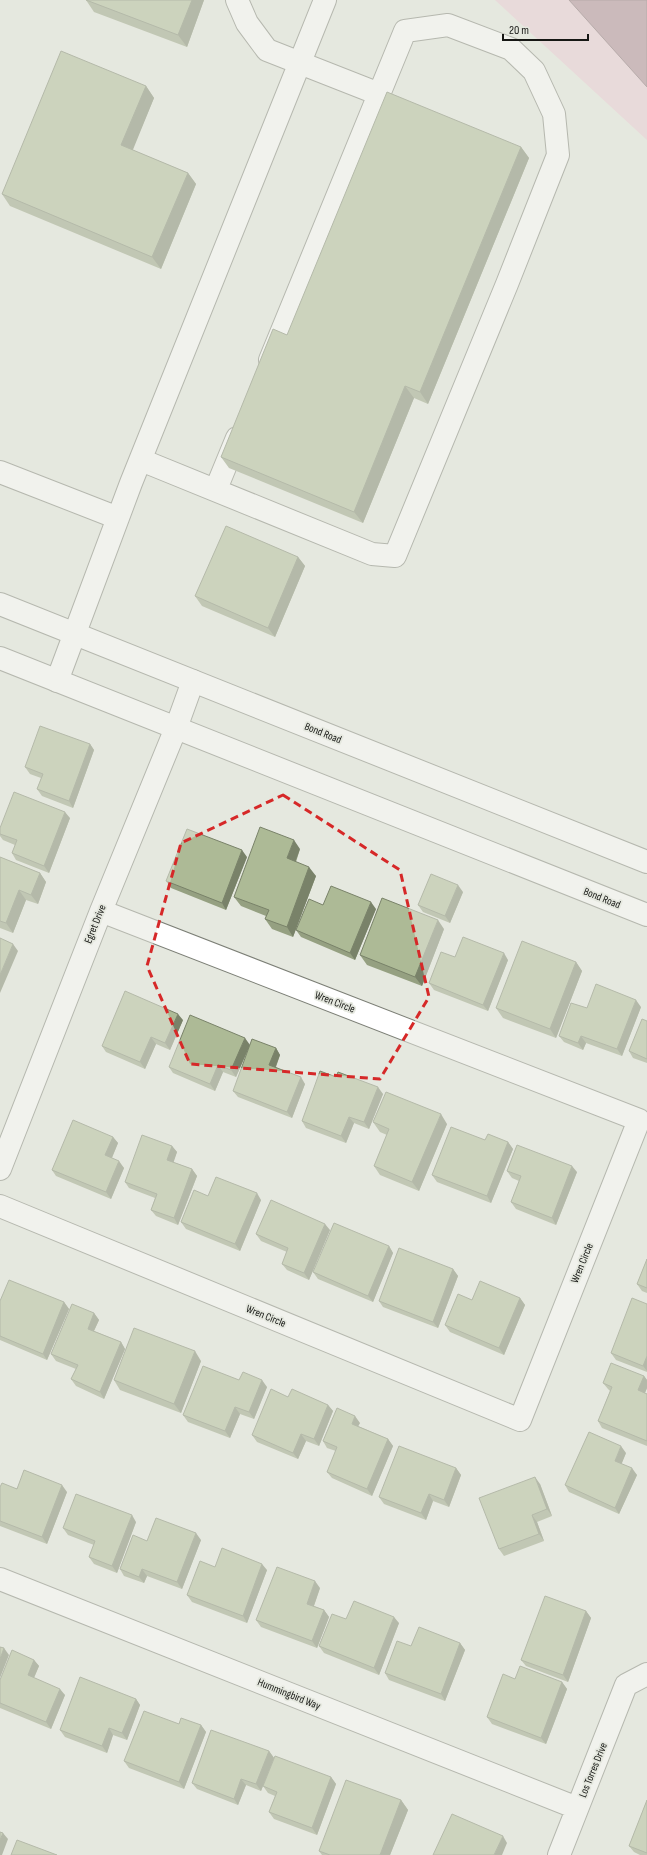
<svg xmlns="http://www.w3.org/2000/svg" width="647" height="1855" font-family="'Sofia Sans Condensed',sans-serif">
  <style>
    .green { fill: #ecc9d4 }
    .water { fill: #aa8390; stroke: #7e636b }
    .lines { fill: none; stroke-linecap: round; stroke-linejoin: round }
    .minor-casing { stroke: #7c7f76; stroke-width: 24 }
    .major-casing { stroke: #7c7f76; stroke-width: 24 }
    .minor { stroke: #fff; stroke-width: 22 }
    .major { stroke: #fff; stroke-width: 22 }
    .wall { fill: #95a081 }
    .shaded-wall { fill: #798269 }
    .building { fill: #adba96; stroke: #798269 }
    .marked { fill: none; stroke: #d62828; stroke-width: 3; stroke-dasharray: 8 5; stroke-linejoin: round }
    .labels { text-anchor: middle; dominant-baseline: central; stroke-width: 3.5; stroke-linejoin: round; paint-order: stroke }
    .street-label { font-size: 11px; fill: #161714; stroke: #e5e8df }
  </style>
  <rect width="100%" height="100%" fill="#e5e8df"/>
  <path class="green" d="M495,0h152v140z"/>
  <path class="water" d="M569,0h78v87z"/>
  <g class="lines">
    <defs>
      <path id="minor" d="M237,0l10,23 20,27 112,44
        M141,460l231,94 23,2 112,-272 51,-129 -4,-41 -20,-43 -23,-22 -63,-24 -43,6 -135,329
        M0,472l118,46
        M216,489l21,-51
        M57,681l74,-198 194,-483
        M0,1169l101,-258 75,-183 17,-47
        M0,1206l520,214 119,-300 -538,-209
        M0,1579l577,229
        M559,1855l67,-170 21,-11"/>
      <path id="major" d="M0,604l647,258
        M0,658l647,257"/>
    </defs>
    <use href="#minor" class="minor-casing"/>
    <use href="#major" class="major-casing"/>
    <use href="#minor" class="minor"/>
    <use href="#major" class="major"/>
  </g>
  <path class="wall" d="M86,0h118l-17,47 -93,-35z
    M146,86l8,12 -22,52 56,23 8,11 -35,85 -151,-63 -8,-12z
    M521,147l8,11 -101,246 -14,-6 -51,125 -134,-55 -8,-11 66,-122z
    M298,557l7,9 -30,71 -73,-31 -7,-10z
    M90,744l4,6 -21,58 -31,-12 -5,-7 4,-11 -11,-4 -5,-7z
    M70,818l-21,55 -33,-13 -4,-7 3,-8 -12,-5 -3,-4v-8z
    M300,849l-4,13 20,14 -23,61 -21,-8 -7,-10 1,-3 -25,-10 -7,-9z
    M0,857l40,16 6,9 -8,22 -12,-4 -13,33 -13,-5z
    M247,857l-21,53 -55,-22 -5,-7z
    M463,892l-13,31 -27,-11 -5,-7z
    M323,905l53,4 -21,51 -54,-23 -5,-7z
    M444,929l-22,57 -55,-21 -7,-10z
    M455,957l53,3 -20,51 -54,-21 -5,-7z
    M576,962l6,9 -26,67 -53,-20 -7,-10z
    M641,1007l-19,49 -36,-13 -3,7 -19,-8 -5,-6 28,-28z
    M183,1020l-13,30 -14,-6 -11,25 -39,-17 -4,-6z
    M647,1021v42l-14,-5 -4,-7z
    M250,1045l-14,32 -13,-5 -8,19 -42,-18 -4,-6z
    M276,1048l4,7 -4,12 29,17 -13,34 -54,-21 -5,-6z
    M336,1077l47,17 -14,35 -15,-6 -8,20 -40,-15 -4,-7z
    M373,1122l74,2 -28,67 -39,-16 -6,-9 13,-31 -7,-3z
    M113,1137l5,6 -6,15 12,10 -13,31 -55,-23 -4,-6z
    M485,1140l23,2 5,7 -22,54 -54,-21 -5,-7z
    M172,1146l5,6 -4,10 19,7 5,7 -19,49 -22,-9 -5,-6 4,-12 -26,-10 -4,-6z
    M507,1171l70,1 -21,53 -40,-16 -5,-7 8,-21 -7,-3z
    M208,1196l53,4 -21,51 -54,-22 -5,-7z
    M330,1230l-21,50 -22,-10 -5,-6 5,-12 -26,-11 -5,-7z
    M389,1246l4,7 -20,49 -55,-23 -5,-7z
    M647,1259v34l-5,-2 -5,-7z
    M453,1269l5,7 -20,52 -55,-21 -4,-6z
    M520,1298l5,7 -21,50 -54,-23 -5,-7 27,-25z
    M0,1301l64,1 5,7 -22,51 -47,-20z
    M647,1304v68l-31,-12 -5,-7z
    M94,1313l5,7 -5,11 27,11 4,7 -21,50 -28,-13 -5,-7 5,-10 -20,-8 -5,-7z
    M201,1361l-20,52 -61,-23 -6,-10z
    M644,1376l3,4v8l-2,5 2,1v52l-45,-18 -4,-7 12,-30 -2,-2 -5,-6z
    M239,1380l28,7 -13,32 -14,-5 -10,24 -42,-16 -5,-7z
    M288,1397l40,8 5,6 -14,35 -13,-5 -8,18 -41,-17 -5,-7z
    M360,1423l-2,3 30,13 5,7 -21,50 -40,-18 -5,-6 9,-21 -9,-3 -4,-7z
    M626,1453l-5,11 16,11 -18,39 -50,-22 -4,-7z
    M456,1468l5,7 -12,32 -16,-6 -7,19 -42,-16 -5,-7z
    M540,1484l12,32 -15,6 7,19 -40,15 -5,-7z
    M0,1487l67,5 -20,52 -47,-18z
    M136,1522l-19,51 -23,-9 -5,-7 5,-12 -26,-10 -5,-7z
    M201,1540l-19,49 -35,-13 -3,7 -20,-7 -4,-7 27,-28z
    M215,1567l52,3 -20,53 -55,-21 -5,-7z
    M320,1588l-6,18 10,4 5,7 -12,31 -56,-21 -5,-7z
    M586,1611l5,7 -23,64 -42,-16 -5,-6z
    M346,1619l53,4 -20,52 -55,-22 -5,-7z
    M460,1643l5,7 -20,51 -56,-21 -4,-7 26,-27z
    M34,1660l5,6 -5,12 31,17 -14,34 -51,-21v-28z
    M515,1679l47,3 5,7 -21,55 -54,-20 -5,-7z
    M136,1699l4,6 -13,35 -14,-5 -6,18 -42,-16 -5,-7z
    M201,1725l5,7 -22,57 -55,-21 -5,-7z
    M269,1751l5,7 -13,33 -15,-6 -8,20 -41,-16 -5,-6z
    M331,1777l5,7 -19,51 -43,-16 -5,-7 6,-16 -7,-3 -5,-7z
    M401,1800l7,10 -18,45h-68l-3,-4z
    M647,1800v55h-7l-6,-3 -5,-6z"/>
  <path class="shaded-wall" d="M192,0h12l-17,47 -9,-12z
    M146,86l8,12 -24,59 -9,-12z
    M521,147l8,11 -101,246 -8,-12z
    M188,173l8,11 -35,85 -9,-12z
    M405,386l9,12 -51,125 -9,-11z
    M298,557l7,9 -30,71 -7,-9z
    M90,744l4,6 -21,58 -4,-7z
    M65,812l5,6 -21,55 -5,-7z
    M294,840l6,9 -7,19 -6,-10z
    M242,850l5,7 -21,53 -4,-7z
    M309,867l7,9 -23,61 -6,-10z
    M40,873l6,9 -8,22 -7,-9z
    M458,885l5,7 -13,31 -5,-7z
    M19,890l7,10 -13,33 -7,-10z
    M371,902l5,7 -21,51 -5,-7z
    M438,920l6,9 -22,57 -7,-9z
    M13,944l5,7 -18,42v-18z
    M504,953l4,7 -20,51 -5,-6z
    M576,962l6,9 -26,67 -6,-9z
    M636,1000l5,7 -19,49 -5,-7z
    M178,1014l5,6 -13,30 -5,-7z
    M581,1036l5,7 -3,7 -5,-7z
    M151,1037l5,7 -11,25 -5,-7z
    M245,1038l5,7 -14,32 -5,-7z
    M276,1048l4,7 -6,16 -5,-6z
    M218,1065l5,7 -8,19 -5,-7z
    M301,1077l4,7 -13,34 -5,-6z
    M378,1087l5,7 -14,35 -5,-7z
    M441,1114l6,10 -28,67 -7,-9z
    M349,1117l5,6 -8,20 -5,-7z
    M113,1137l5,6 -8,19 -5,-7z
    M508,1142l5,7 -22,54 -4,-7z
    M172,1146l5,6 -5,15 -5,-7z
    M119,1161l5,7 -13,31 -5,-7z
    M572,1166l5,6 -21,53 -4,-7z
    M192,1169l5,7 -19,49 -4,-7z
    M257,1193l4,7 -21,51 -5,-7z
    M325,1224l5,6 -21,50 -5,-7z
    M389,1246l4,7 -20,49 -5,-6z
    M453,1269l5,7 -20,52 -5,-6z
    M520,1298l5,7 -21,50 -5,-7z
    M64,1302l5,7 -22,51 -4,-6z
    M94,1313l5,7 -7,15 -4,-6z
    M121,1342l4,7 -21,50 -4,-7z
    M195,1351l6,10 -20,52 -7,-9z
    M647,1356v15l-4,-5z
    M644,1376l3,4v8l-4,9 -5,-7z
    M262,1380l5,7 -13,32 -5,-7z
    M328,1405l5,6 -14,35 -5,-7z
    M235,1407l5,7 -10,24 -5,-7z
    M355,1416l5,7 -4,7 -4,-6z
    M301,1434l5,7 -8,18 -5,-6z
    M388,1439l5,7 -21,50 -5,-7z
    M621,1446l5,7 -6,15 -5,-7z
    M456,1468l5,7 -12,32 -5,-7z
    M632,1468l5,7 -18,39 -4,-6z
    M535,1477l5,7 12,32 -5,-7z
    M62,1485l5,7 -20,52 -5,-7z
    M429,1494l4,7 -7,19 -5,-7z
    M132,1515l4,7 -19,51 -5,-7z
    M532,1515l5,7 7,19 -5,-7z
    M196,1533l5,7 -19,49 -5,-7z
    M262,1564l5,6 -20,53 -4,-7z
    M142,1569l5,7 -3,7 -5,-6z
    M315,1581l5,7 -8,23 -5,-7z
    M324,1610l5,7 -12,31 -5,-7z
    M586,1611l5,7 -23,64 -5,-7z
    M394,1617l5,6 -20,52 -5,-7z
    M460,1643l5,7 -20,51 -4,-7z
    M4,1648l5,7 -9,23v-19z
    M34,1660l5,6 -7,16 -4,-7z
    M562,1682l5,7 -21,55 -5,-6z
    M60,1689l5,6 -14,34 -5,-7z
    M136,1699l4,6 -13,35 -5,-7z
    M201,1725l5,7 -22,57 -5,-7z
    M109,1728l4,7 -6,18 -5,-7z
    M269,1751l5,7 -13,33 -5,-7z
    M331,1777l5,7 -19,51 -5,-7z
    M241,1779l5,6 -8,20 -4,-6z
    M401,1800l7,10 -18,45h-10z
    M3,1833l5,6 -6,16h-2v-15z
    M503,1836l4,7 -5,12h-8z"/>
  <path class="building" d="M86,0h106l-14,35z
    M61,51l85,35 -25,59 67,28 -36,84 -150,-63z
    M387,92l134,55 -101,245 -15,-6 -51,126 -133,-55 52,-128 14,6z
    M226,526l72,31 -30,71 -73,-32z
    M40,726l50,18 -21,57 -32,-12 6,-15 -18,-7z
    M14,792l51,20 -21,54 -32,-13 5,-13 -17,-6v-6z
    M260,827l34,13 -7,18 22,9 -22,60 -22,-8 4,-9 -35,-13z
    M187,829l55,21 -20,53 -56,-22z
    M0,857l40,16 -9,22 -12,-5 -13,33 -6,-2z
    M431,874l27,11 -13,31 -27,-11z
    M331,886l40,16 -21,51 -54,-23 13,-31 14,6z
    M382,898l56,22 -23,57 -55,-22z
    M463,937l41,16 -21,52 -54,-22 12,-31 14,5z
    M0,938l13,6 -13,31z
    M522,941l54,21 -26,67 -54,-21z
    M596,984l40,16 -19,49 -36,-13 -3,7 -19,-7 12,-33 16,5z
    M125,991l53,23 -13,29 -14,-6 -11,25 -38,-16z
    M190,1015l55,23 -14,32 -13,-5 -8,19 -41,-17z
    M642,1019l5,2v38l-18,-8z
    M252,1039l24,9 -7,17 32,12 -14,35 -54,-21z
    M320,1071l16,6 2,-5 40,15 -14,35 -15,-5 -8,19 -39,-15z
    M386,1092l55,22 -29,68 -38,-16 15,-37 -16,-7z
    M73,1120l40,17 -8,18 14,6 -13,31 -54,-22z
    M451,1127l34,13 3,-6 20,8 -21,54 -55,-21z
    M142,1135l30,11 -5,14 25,9 -18,49 -23,-8 6,-16 -32,-12z
    M517,1145l55,21 -20,52 -41,-16 10,-26 -14,-5z
    M216,1177l41,16 -22,51 -54,-22 13,-32 14,6z
    M271,1200l54,24 -21,49 -22,-9 6,-16 -32,-14z
    M334,1223l55,23 -21,50 -55,-24z
    M399,1248l54,21 -20,53 -54,-21z
    M647,1259v29l-10,-4z
    M9,1280l55,22 -21,52 -43,-18v-35z
    M480,1281l40,17 -21,50 -54,-23 13,-31 14,6z
    M632,1298l15,6v52l-4,10 -32,-13z
    M72,1304l22,9 -6,16 33,13 -21,50 -29,-13 7,-14 -27,-11z
    M134,1328l61,23 -21,53 -60,-24z
    M611,1363l33,13 -6,14 9,4v47l-49,-20 14,-34 -9,-4z
    M203,1366l36,14 4,-8 19,8 -13,32 -14,-5 -10,24 -42,-16z
    M271,1389l17,8 4,-8 36,16 -14,34 -13,-5 -8,19 -41,-18z
    M337,1408l18,8 -3,8 36,15 -21,50 -40,-17 10,-25 -14,-6z
    M589,1432l32,14 -6,15 17,7 -17,40 -50,-23z
    M399,1446l57,22 -12,32 -15,-6 -8,19 -42,-16z
    M24,1470l38,15 -20,52 -42,-16v-34l2,-4 15,6z
    M535,1477l12,32 -15,6 7,19 -40,15 -20,-51z
    M76,1494l56,21 -20,51 -23,-9 6,-16 -32,-13z
    M156,1518l40,15 -19,49 -35,-13 -3,8 -19,-8 13,-34 14,6z
    M222,1548l40,16 -19,52 -56,-21 13,-34 15,6z
    M277,1567l38,14 -8,23 17,6 -12,31 -56,-21z
    M545,1596l41,15 -23,64 -42,-15z
    M354,1601l40,16 -20,51 -55,-22 13,-32 14,5z
    M419,1627l41,16 -19,51 -56,-21 12,-32 14,5z
    M0,1647l4,1 -4,11z
    M12,1650l22,10 -6,15 32,14 -14,33 -46,-19v-23z
    M520,1666l42,16 -21,56 -54,-21 16,-43 12,5z
    M80,1677l56,22 -14,34 -13,-5 -7,18 -42,-16z
    M144,1711l35,13 2,-6 20,7 -22,57 -55,-21z
    M211,1730l58,21 -13,33 -15,-5 -7,20 -42,-16z
    M275,1756l56,21 -19,51 -43,-16 8,-20 -14,-6z
    M346,1780l55,20 -21,55h-50l-11,-4z
    M647,1800v53l-18,-7z
    M452,1814l51,22 -9,19h-61z
    M0,1832l3,1 -3,7z
    M17,1840l40,15h-46z"/>
  <path d="M0 0H647V1855H0ZM283,795l117,75 29,127 -49,82 -190,-15 -43,-98 34,-123z" fill="#e5e8df" fill-opacity=".55" fill-rule="evenodd"/>
  <path class="marked" d="M283,795l117,75 29,127 -49,82 -190,-15 -43,-98 34,-123z"/>
  <g class="labels">
    <g class="street-label">
      <text transform="translate(323 733) rotate(22)">Bond Road</text>
      <text transform="translate(602 898) rotate(22)">Bond Road</text>
      <text transform="translate(95 924) rotate(-68)">Egret Drive</text>
      <text transform="translate(335 1002) rotate(21)">Wren Circle</text>
      <text transform="translate(582 1263) rotate(-68)">Wren Circle</text>
      <text transform="translate(266 1316) rotate(22)">Wren Circle</text>
      <text transform="translate(289 1694) rotate(22)">Hummingbird Way</text>
      <text transform="translate(593 1770) rotate(-68)">Los Torres Drive</text>
    </g>
  </g>
  <path d="M503 34v6h85v-6" fill="none" stroke="#161714" stroke-width="2"/>
  <text x="509" y="34" font-size="12" fill="#161714" stroke="#e5e8df" stroke-width="3" paint-order="stroke">20 m</text>
</svg>
